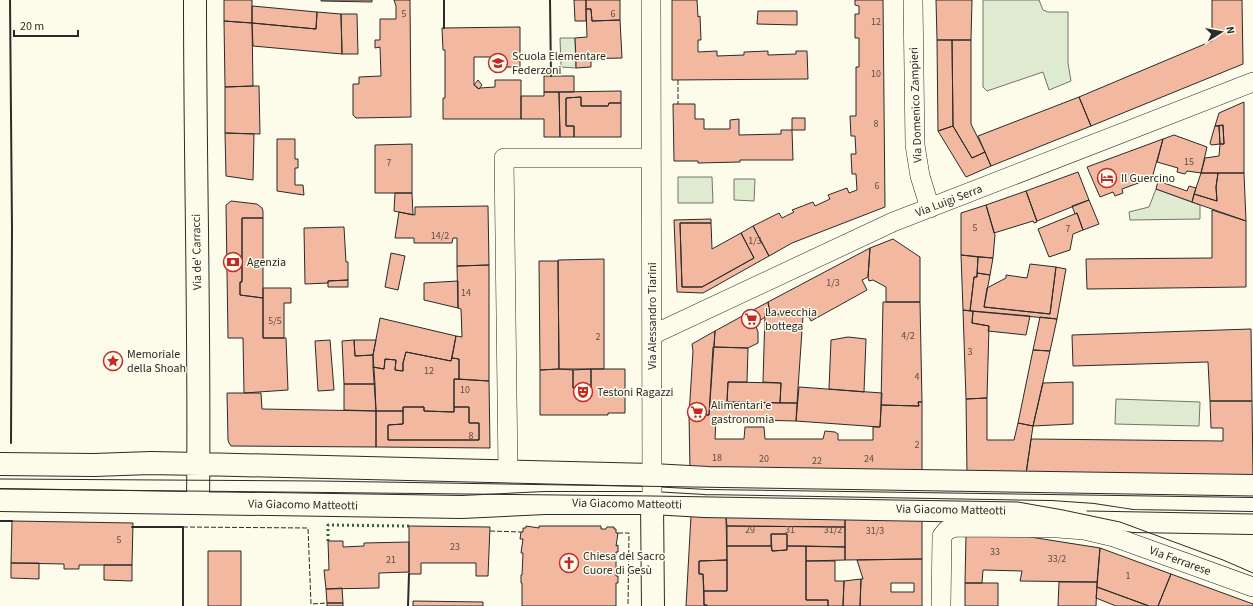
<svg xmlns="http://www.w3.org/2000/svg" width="1253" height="606" font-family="'Source Sans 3',sans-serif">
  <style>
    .green { fill: #deebd1; stroke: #74746e }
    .building { fill: #f2b8a0; stroke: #2b2b2b; fill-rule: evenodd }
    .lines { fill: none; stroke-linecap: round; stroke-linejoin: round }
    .street-casing { stroke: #2b2b2b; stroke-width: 20 }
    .secondary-casing { stroke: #2b2b2b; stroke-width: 24 }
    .street { stroke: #fdfbea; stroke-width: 19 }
    .secondary { stroke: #fdfbea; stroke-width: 22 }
    .tram { stroke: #2b2b2b; stroke-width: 1 }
    .hedge { stroke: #34623c; stroke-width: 3; stroke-dasharray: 2 3; stroke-linecap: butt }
    .fence { stroke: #2b2b2b; stroke-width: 1; stroke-dasharray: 5 2; stroke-linecap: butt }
    .wall { stroke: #2b2b2b; stroke-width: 2 }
    .labels { text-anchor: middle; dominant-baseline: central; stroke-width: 3; stroke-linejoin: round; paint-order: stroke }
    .number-label { font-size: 10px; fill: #5d4e48 }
    .poi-label { font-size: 12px; fill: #2b2b2b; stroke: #fdfbea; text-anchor: start }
    .street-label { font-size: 12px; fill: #2b2b2b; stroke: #fdfbea }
  </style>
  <rect width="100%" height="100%" fill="#fdfbea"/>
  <path class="green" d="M983,0h56l4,10 5,2h20v51l3,18 -22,9 -6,-18 -56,19 -4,-4z
    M560,38h15l1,30 -15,-1z
    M678,177h34l1,26h-35z
    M734,179h21l-1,22 -20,-1z
    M1156,189l44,16v14l-70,1 -1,-8 20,-5z
    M1116,399l84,3 -1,24 -84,-2z"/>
  <path class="building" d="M224,0h28v23l-28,-2z
    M321,0h51v2l-51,-1z
    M394,0h16l1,117 -55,1 -3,-3v-31h6v-7l22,-1 -1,-29 -5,1v-8h5v-21h16v-13z
    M574,0h12v21h-11z
    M586,0h34v20l-28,1 -1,-12h-5z
    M672,0h25l1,17 2,-1 1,24h-3v12l19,-1v5l27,-1v-3l24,-1v4l28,-1v-3h11l1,28 -136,1z
    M855,0h28l2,207 -93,36 -23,13 -16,-30 26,-13 3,5 12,-6 -2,-2 21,-8 2,4 15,-7 -2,-4 19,-7 2,5 8,-3 -1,-16h-4l-1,-20h5l-1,-18h-4l-1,-20h6v-49h3v-29h-4v-24h4v-8l-4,-1z
    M936,0h36l-1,40h-34z
    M1212,0h30l1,64 -152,62 -12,-29 133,-56z
    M252,6l65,6 -1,17 -64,-6z
    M586,9h5l1,12 28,-1 2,38 -46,1 -1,-21 12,-1z
    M758,11h39v14l-40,-1z
    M317,12l24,2 1,40 -89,-8 -1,-23 64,6z
    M341,14h16l1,40h-16z
    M224,21l28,2 1,63 -28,1z
    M520,27v40h-26v-10h-20v28l5,4 1,-1 15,-1v-7h26v39h-78v-21h2v-48h-2l-1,-22z
    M937,40h15l1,86 -15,5z
    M952,40h19v84l14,28 -13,6 -19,-32z
    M576,59h15v8l-15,1z
    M544,76h30v16h-30z
    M478,80l4,5 -3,4 -5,-4z
    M253,86h6l1,48 -35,-1v-46z
    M621,91v12h-12l-1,3h-27v-9l-15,1v28h8v11h-14l-1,-45z
    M544,92h15l1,45h-16v-18h-23v-23h23z
    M581,97v9h27l1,-3h12v34h-47v-11h-8v-28z
    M1079,97l12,29 -100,40 -13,-30z
    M1244,102v71h-43l4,-15 14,-2 1,-12h4l-1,-19 -8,1 4,-13z
    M673,104h22v15h9v10h26v-9l9,-1v16l42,-1v-4h11l1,30h-53v2l-42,1v-2h-24z
    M792,118h13v12h-13z
    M1223,125l1,19h-4l-1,-18z
    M953,126l19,32 13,-6 6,14 -25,11 -28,-46z
    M1215,126h4l1,18 -9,1 -1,-2z
    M225,133l29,1 -1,46 -27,-4z
    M1174,135l33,12 -6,26 -14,-2 -2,3 -8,-2 1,-4 -21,-6 6,-23z
    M277,139h18v20h3v9h-3v17h8l1,10 -27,-4z
    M1163,139l-11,39 -30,11 1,4 -8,3 -2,-4 -13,5 -13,-30z
    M412,144v49h-37v-48z
    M1078,172l11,28 -52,21 -11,-30z
    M1201,173h17l-2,14 1,14 -23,-7z
    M1218,173h26l2,48 -54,-19 2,-8 23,7 -1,-14z
    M1158,181l29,10 2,-5 7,2 -4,14 -36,-13z
    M1026,191l11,31 -3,1 -1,-2 -39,12 -8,-28z
    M395,193h17l1,22 -19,-4z
    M1089,200l10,24 -16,6 -6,-17 -2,1 -3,-8z
    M231,201l26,3 5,4 1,3v7h-21v64h-2v13l23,3v40h23l2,52 -44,3 -1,-55h-15l-2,-133z
    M986,205l9,30 -2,23 -32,-3v-42z
    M488,206l1,59 -32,1v-28h-4l-1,5h-38v-5h-19l4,-26 16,3v-8z
    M1212,210l34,11v66l-159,2 -1,-30 126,-1z
    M1077,213l6,17 -10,4 -3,16 -21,7 -11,-28z
    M242,218h21v80l-23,-3v-13h2z
    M711,219v4h-31l2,64h20l52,-29 -13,-25 12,-7 16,30 -66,37 -26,-1 -3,-72z
    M680,223h31l1,26 29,-16 13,25 -52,29h-20z
    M344,227l2,35h2v18l-20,1v2l-23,1 -1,-56z
    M893,239l27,18v45h-34v-15l-13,-7 -4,1 -1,-4 2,-29z
    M870,248l-2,29 -6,3 5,10 -56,31 -2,-4 -39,-3 -2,-12z
    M391,253l14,3 -7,34 -13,-3z
    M961,255l17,2 -1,20h-3l-4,34 -7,-1z
    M978,257l15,1 -3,17 -13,-2z
    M604,259v110h-45l-1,-109z
    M539,261h19l1,108 -19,1z
    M1030,264l26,3 -6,47 -66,-7 3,-19 19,-10v-3l21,3z
    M489,265v116l-30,-2v-20l-7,-1 4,-22 6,1 -1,-28 -3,-1 -1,-42z
    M1056,267l10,2 -9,50 -87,-8 4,-34h3v-4l13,2 -6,32 66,7z
    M348,280v7h-20v-6z
    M458,281v27l-34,-8v-17z
    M263,288h28v15h-7v35h-21z
    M768,302l2,12 -5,-1v4l-10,7 3,8v11l-10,5 -34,-1 1,-16z
    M883,302h37l2,100h-4l1,4 -38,-1z
    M963,310l10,1 -1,12 17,3 -2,72 -21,1z
    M973,311l57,5 -4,19 -38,-4 1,-5 -17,-3z
    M765,313l38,3 -6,87h-17l1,-20 -18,-1z
    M1040,317l17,2 -7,32 -17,-1z
    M380,318l76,18 -5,25 -45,-9 -3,11v8l-8,-1 1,-10 -11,-1 -1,10 -11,-2v-12z
    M1251,329l1,72h-42l-2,-39 -135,4 -1,-31z
    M715,331l-6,84h-20l4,-64 -1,-7z
    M848,337l18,2 -2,53 -35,-3 2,-49z
    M330,340l4,50 -16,1 -3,-50z
    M354,340h22l-3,15 -18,1z
    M354,340l1,16 18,-1 2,29h-31l-2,-43z
    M713,347l35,1 -1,34h-19l-1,20 70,1 -1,18 -80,-2 -1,20h29l1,-12h19l1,12h58l2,-8 10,1 3,2v6h35v-13h7l1,-22 38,1 -1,-4h4v70l-232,-3 -1,-54h20z
    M1033,350l17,1 -17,75 -15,-3z
    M406,352l45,9 1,-3 7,1v20h-5v33l-30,-1v-4h-21v4h-27l-3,-44 11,2 1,-10 11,1 -1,10 8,1v-8z
    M559,369l14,1v18h18v-19h34v44h-17v2h-68v-45z
    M591,369v19h-18v-18z
    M454,379l35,2 1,67 -114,-1v-36h27v13l-15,1v15h91v-17h-10v-16h-15z
    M728,382l53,1 -1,20 -53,-1z
    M1073,382v42l-40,2 10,-43z
    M344,384h31l1,27 -32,-1z
    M799,387l83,6 -2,34 -84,-6z
    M227,393h34l1,16 114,2v36l-145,-1 -2,-3 -1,-3z
    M987,398v42h27l4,-17 15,3 -7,48 -59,-1 -1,-74z
    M1210,401h42l1,77 -227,-4 5,-35 192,2v-13h-12z
    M403,407h21v4l30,1v-5h15v16h10v17h-91v-15l15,-1z
    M691,516l35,1 1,43 -28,1v13h4l1,31h3v1h-21z
    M726,517l119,1v9l-118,-1z
    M845,518l77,1v40l-77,1z
    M12,521l121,2 -1,42h-53v4h-15v-5l-53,-1z
    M409,526l81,1 -2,49h-12v-13h-55v11h-12z
    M526,526l13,2v-2h62v3h5l1,-2h7v2h2v4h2l-2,13 2,-1v7h-2v24h2v7h-2v23h-94v-23h-1v-8h1l1,-22h-2l2,-14h-3l1,-7h2v-4h3z
    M727,526l118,1v20l-58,-1v-12h-16v12h-44z
    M771,534h16v16l-15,1z
    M966,535l58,1 76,12 -3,34 -77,-1 2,-10 -39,-1 -1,13h-17z
    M328,541h15v6l21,-1v-3l45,-1v30l-30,1v15l-53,1 -2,-19h5z
    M727,546h44l1,5 15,-1v-4h19v54h22v6h-121v-1h-3v-14h23z
    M806,546l39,1v13l-39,1z
    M1100,548l71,26 -13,32h-9l-52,-19z
    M208,551h33v55h-33z
    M922,559v47h-62l1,-27h2l-6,-19zM891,583h23v9h-23z
    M727,560v31h-23l-1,-17h-4v-13z
    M806,561h29v20h9l-1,25h-15v-6h-22z
    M11,563h28v16l-28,-1z
    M104,565h28v16l-28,-1z
    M1171,574l82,30v2h-95z
    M861,579l-1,27h-17l1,-25z
    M1059,582h38l-1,24h-38z
    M965,583h33v23h-33z
    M1097,587l52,19h-33l-20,-8z
    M342,588l1,15h-16l-1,-14z
    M413,601l70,1v4h-70z
    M327,603h16v3h-16z"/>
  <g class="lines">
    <defs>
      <path id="street" d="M651,0l1,503
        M913,0l2,145 5,31 10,32
        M652,335l241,-113 360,-140
        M508,472l-4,-314h147
        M941,606l1,-70 5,-6 9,-3 102,1 26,2 30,7 139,50"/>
      <path id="secondary" d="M195,0c0,168 5,335 3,503
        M0,464l94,1 57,-2 48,1 453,11 56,3 545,8
        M0,500l462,7 83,-4h107l52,3 347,6 43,3 39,6 120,2
        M652,503l1,103"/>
    </defs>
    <use href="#street" class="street-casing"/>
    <use href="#secondary" class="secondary-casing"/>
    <use href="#street" class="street"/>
    <use href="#secondary" class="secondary"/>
    <path class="tram" d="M0,479l318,2 935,15
      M0,489l652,7 366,6 45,8 57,12 103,38 30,13
      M1087,511l166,3"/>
    <path class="hedge" d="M328,541v-16l81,1"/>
    <path class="fence" d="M678,80v24
      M183,527l125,1 3,76 16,-1
      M490,531l31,1
      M618,533h11l-1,73"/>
    <path class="wall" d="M10,0l2,229 -1,214
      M444,0v28
      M550,0l1,76
      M0,521h12
      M132,527h51v79
      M408,606l1,-32"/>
  </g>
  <defs>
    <symbol id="school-ring" viewBox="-11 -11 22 22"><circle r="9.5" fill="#fdfbea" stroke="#c62828" stroke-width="1.5"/><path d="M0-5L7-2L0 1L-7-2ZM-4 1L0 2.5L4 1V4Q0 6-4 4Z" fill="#c62828"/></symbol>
    <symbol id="hotel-ring" viewBox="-11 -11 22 22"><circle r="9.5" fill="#fdfbea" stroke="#c62828" stroke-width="1.5"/><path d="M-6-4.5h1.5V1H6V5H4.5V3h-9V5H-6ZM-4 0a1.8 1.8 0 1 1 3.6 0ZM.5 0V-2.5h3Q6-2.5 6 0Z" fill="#c62828"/></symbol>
    <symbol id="bank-ring" viewBox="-11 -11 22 22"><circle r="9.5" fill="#fdfbea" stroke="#c62828" stroke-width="1.5"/><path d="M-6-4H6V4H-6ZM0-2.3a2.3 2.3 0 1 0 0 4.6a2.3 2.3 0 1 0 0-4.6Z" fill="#c62828"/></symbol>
    <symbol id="supermarket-ring" viewBox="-11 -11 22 22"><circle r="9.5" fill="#fdfbea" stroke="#c62828" stroke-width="1.5"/><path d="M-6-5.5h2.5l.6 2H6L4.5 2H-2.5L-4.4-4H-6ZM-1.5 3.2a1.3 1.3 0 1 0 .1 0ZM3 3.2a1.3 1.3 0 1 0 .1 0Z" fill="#c62828"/></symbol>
    <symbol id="sight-ring" viewBox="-11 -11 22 22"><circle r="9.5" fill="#fdfbea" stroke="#c62828" stroke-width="1.5"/><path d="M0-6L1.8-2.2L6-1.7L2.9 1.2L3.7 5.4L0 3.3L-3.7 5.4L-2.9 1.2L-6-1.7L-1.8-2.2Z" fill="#c62828"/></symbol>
    <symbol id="theatre-ring" viewBox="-11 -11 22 22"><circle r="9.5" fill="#fdfbea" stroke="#c62828" stroke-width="1.5"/><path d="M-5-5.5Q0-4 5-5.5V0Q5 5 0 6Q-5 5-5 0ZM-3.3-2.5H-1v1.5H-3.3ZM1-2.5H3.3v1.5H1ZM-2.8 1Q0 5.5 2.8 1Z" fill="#c62828"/></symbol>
    <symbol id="church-ring" viewBox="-11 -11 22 22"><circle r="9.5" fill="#fdfbea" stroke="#c62828" stroke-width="1.5"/><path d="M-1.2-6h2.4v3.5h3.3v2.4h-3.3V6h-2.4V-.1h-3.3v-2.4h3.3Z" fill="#c62828"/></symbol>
  </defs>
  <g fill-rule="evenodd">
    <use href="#school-ring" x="487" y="52" width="22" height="22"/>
    <use href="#hotel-ring" x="1096" y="167" width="22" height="22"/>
    <use href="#bank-ring" x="222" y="251" width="22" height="22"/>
    <use href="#supermarket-ring" x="740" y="308" width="22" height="22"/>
    <use href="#sight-ring" x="102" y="350" width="22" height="22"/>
    <use href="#theatre-ring" x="572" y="381" width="22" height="22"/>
    <use href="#supermarket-ring" x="686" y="401" width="22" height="22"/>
    <use href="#church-ring" x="558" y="552" width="22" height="22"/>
  </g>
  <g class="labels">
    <g class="number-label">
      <text x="404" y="14">5</text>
      <text x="613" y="14">6</text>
      <text x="876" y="22">12</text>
      <text x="876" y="74">10</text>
      <text x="876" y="124">8</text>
      <text x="1189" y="162">15</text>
      <text x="389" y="163">7</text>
      <text x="877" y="186">6</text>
      <text x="975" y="228">5</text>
      <text x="1068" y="229">7</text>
      <text x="440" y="236">14/2</text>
      <text x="755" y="241">1/3</text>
      <text x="833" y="283">1/3</text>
      <text x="466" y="293">14</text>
      <text x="275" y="321">5/5</text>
      <text x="908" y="336">4/2</text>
      <text x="598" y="337">2</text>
      <text x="970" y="352">3</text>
      <text x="429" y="371">12</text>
      <text x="917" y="377">4</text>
      <text x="465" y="390">10</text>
      <text x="471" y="436">8</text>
      <text x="917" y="445">2</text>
      <text x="717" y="458">18</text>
      <text x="764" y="459">20</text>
      <text x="869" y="459">24</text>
      <text x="817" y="461">22</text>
      <text x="750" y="530">29</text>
      <text x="790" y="530">31</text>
      <text x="833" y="530">31/2</text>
      <text x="875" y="531">31/3</text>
      <text x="119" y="540">5</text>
      <text x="455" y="547">23</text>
      <text x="995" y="552">33</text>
      <text x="1057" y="559">33/2</text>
      <text x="391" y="560">21</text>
      <text x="1128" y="576">1</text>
    </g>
    <g class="poi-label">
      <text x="512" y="56">Scuola Elementare<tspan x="512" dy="14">Federzoni</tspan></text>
      <text x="1121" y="178">Il Guercino</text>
      <text x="247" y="262">Agenzia</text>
      <text x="765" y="312">La vecchia<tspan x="765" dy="14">bottega</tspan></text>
      <text x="127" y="354">Memoriale<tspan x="127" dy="14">della Shoah</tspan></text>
      <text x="597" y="392">Testoni Ragazzi</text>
      <text x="711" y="405">Alimentari e<tspan x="711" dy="14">gastronomia</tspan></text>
      <text x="583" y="556">Chiesa del Sacro<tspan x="583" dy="14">Cuore di Gesù</tspan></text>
    </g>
    <g class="street-label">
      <text transform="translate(916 105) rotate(-92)">Via Domenico Zampieri</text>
      <text transform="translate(949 201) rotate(-21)">Via Luigi Serra</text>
      <text transform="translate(197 252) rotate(-91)">Via de' Carracci</text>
      <text transform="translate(652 316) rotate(-90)">Via Alessandro Tiarini</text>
      <text transform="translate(627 504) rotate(1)">Via Giacomo Matteotti</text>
      <text transform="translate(303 505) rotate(1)">Via Giacomo Matteotti</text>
      <text transform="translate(951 510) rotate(1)">Via Giacomo Matteotti</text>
      <text transform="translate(1180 561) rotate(20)">Via Ferrarese</text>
    </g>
  </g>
  <g transform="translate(1221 32) rotate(79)" stroke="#fdfbea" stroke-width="3" paint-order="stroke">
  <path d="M0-3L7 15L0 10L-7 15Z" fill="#2b2b2b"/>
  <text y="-6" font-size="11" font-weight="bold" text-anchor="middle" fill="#2b2b2b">N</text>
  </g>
  <path d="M14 30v6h64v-6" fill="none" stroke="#2b2b2b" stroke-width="2"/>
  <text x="20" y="30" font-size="12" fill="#2b2b2b" stroke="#fdfbea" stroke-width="3" paint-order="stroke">20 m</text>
</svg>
